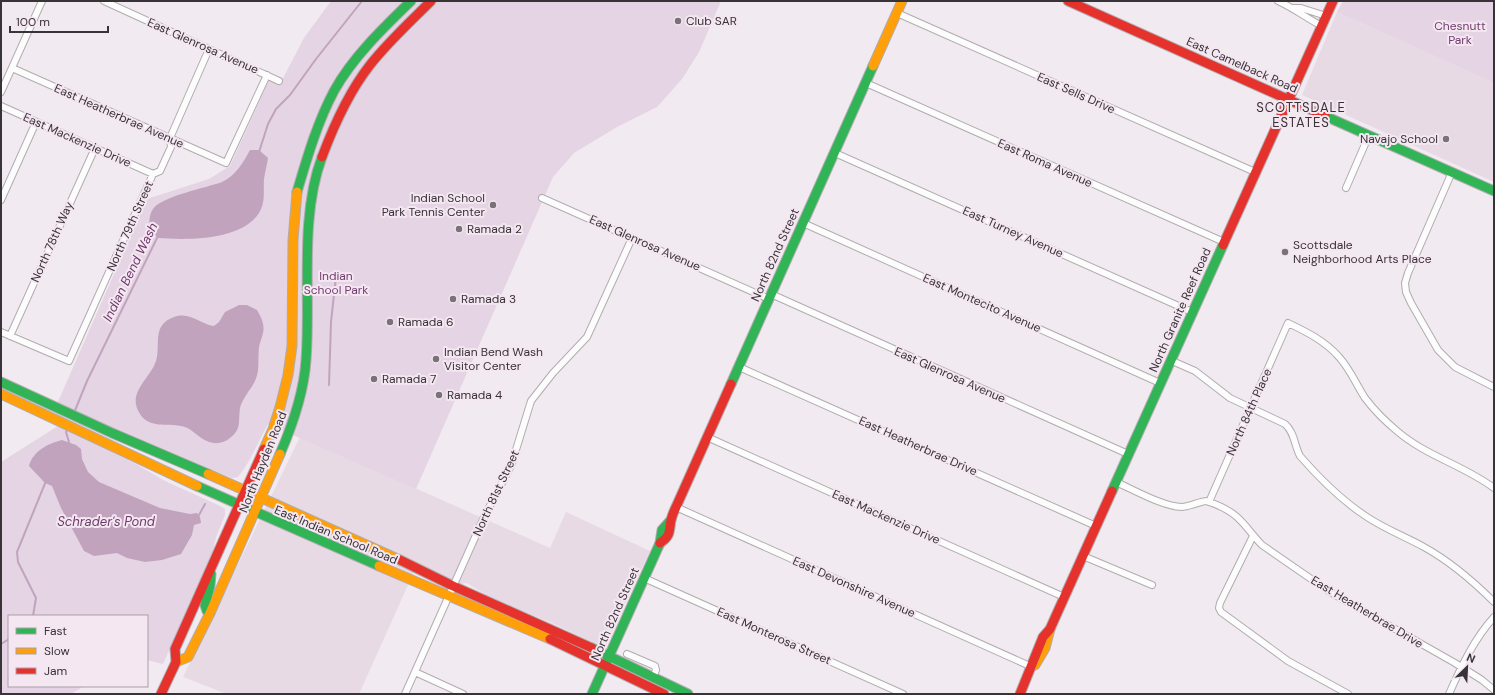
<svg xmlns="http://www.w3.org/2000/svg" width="1495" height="695" font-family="'DM Sans',sans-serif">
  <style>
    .built { fill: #e7dae5 }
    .green { fill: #e5d4e3 }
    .water { fill: #c1a3be }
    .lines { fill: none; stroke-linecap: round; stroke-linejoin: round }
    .stream { stroke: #c1a3be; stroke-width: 2 }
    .street-casing { stroke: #b1acb0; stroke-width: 8 }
    .fast-casing { stroke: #b1acb0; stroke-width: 11 }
    .slow-casing { stroke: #b1acb0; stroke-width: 11 }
    .jam-casing { stroke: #b1acb0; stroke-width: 11 }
    .street { stroke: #fdfcfd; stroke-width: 6 }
    .fast { stroke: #30b455; stroke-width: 9 }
    .slow { stroke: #ff9f0a; stroke-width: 9 }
    .jam { stroke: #e5322d; stroke-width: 9 }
    .poi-dot { fill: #797378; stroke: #f4e7f2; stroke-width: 1.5 }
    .labels { text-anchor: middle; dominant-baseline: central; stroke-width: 4; stroke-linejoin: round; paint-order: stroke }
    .poi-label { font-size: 12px; fill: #383337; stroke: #f4e7f2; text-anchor: start }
    .park-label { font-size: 12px; fill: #723d6d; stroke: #f4e7f2 }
    .street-label { font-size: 12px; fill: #383337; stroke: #f4e7f2 }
    .neighbourhood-label { font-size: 13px; letter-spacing: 1px; fill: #383337; stroke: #f4e7f2 }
    .water-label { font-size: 13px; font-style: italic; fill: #6e3a6a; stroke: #f4e7f2 }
  </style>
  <rect width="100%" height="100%" fill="#f1eaf0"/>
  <path class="built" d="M1337,12l157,71v99l-192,-87z
    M300,437l250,111 16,-36 84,39 -44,94 -5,1 -49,-23 -61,-25 -24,-15 -8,1 -42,-19 -58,129h-132l-44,-17z"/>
  <path class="green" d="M331,1h390l-22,51 -17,27 -25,28 -40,20 -43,26 -21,24 -137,312 -148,-65c-10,18 -17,37 -30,53l-6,1 -97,-40 -78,-34 90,-205 62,-20 21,-13 39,-86 11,4 24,-46z
    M1343,1h151v82l-157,-71z
    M58,426l78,38 29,17 53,24 7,4v6l-9,22 -3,14 -50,113 -16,-4v-44h-138v70h75l-13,8h-70v-232z"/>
  <path class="water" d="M250,150h9l9,8c-1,7 -3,14 -4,21 -1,11 2,23 -5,34 -18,28 -72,27 -101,25l-8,-9c-1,-7 -1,-14 3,-20 9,-13 53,-21 69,-27 14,-7 21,-19 28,-32z
    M239,305h8l10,5c4,7 8,14 6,23 -1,4 -3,9 -4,14 -2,21 3,27 -11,45 -3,5 -7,11 -8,16 -2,13 2,21 -10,30 -6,5 -15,7 -23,3 -8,-3 -14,-11 -22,-14 -15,-5 -35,3 -45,-13 -14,-21 10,-35 16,-53 5,-16 -5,-36 18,-44 16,-6 26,7 40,9l5,-4 6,-10z
    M62,440l14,5 5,4 1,10 6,13 11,10 61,26 30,6 7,-1 3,4 1,6 -7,2 -2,10 -11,19 -19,6 -17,2 -18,-4 -10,-5 -23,3 -10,-5 -23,-43 -9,-22 -7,-3 -16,-17c4,-15 18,-22 33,-26z"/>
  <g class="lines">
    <path class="stream" d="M259,152l9,-28 8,-15 14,-14 26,-36 46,-58
      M329,385l2,-63 5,-46
      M74,413l13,-32 71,-145
      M68,444l1,-2 -3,-10 2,-4
      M199,515l6,-11
      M33,616l3,-18 -18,-36 -1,-10 29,-71
      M1,644l8,-5"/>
    <defs>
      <path id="street" d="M104,1l175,80
        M1278,1c16,7 28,17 44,25
        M1293,8h8l25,8
        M897,13l358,159
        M12,68l214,95 41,-88
        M866,83l358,159
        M1,92l41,-91
        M1,106l152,68
        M835,153l357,159
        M1452,172l-44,101 -3,10 1,9 5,11 27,47 17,17 39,20
        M1346,188l23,-53
        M542,198l227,101
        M1,200l35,-78
        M803,223l357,160
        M771,294l357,160
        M1,332l68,29 84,-187 7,-3 11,-24 -1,-9 39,-89
        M10,336l85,-188
        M1170,360l25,11 35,27 55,26c10,9 9,21 15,32 20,23 41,44 67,61 18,12 39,20 57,30 27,15 49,34 70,55
        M739,367l357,159
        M707,437l357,160
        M1116,482c18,8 48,25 66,25 9,-1 16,-5 24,-6 10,3 23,9 31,16 9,8 16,19 25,28l68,47 125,71 27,17 12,10
        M1209,502l79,-179c19,9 37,18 51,34 11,12 17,27 26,41 9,12 20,23 32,33 29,25 66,34 97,57
        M676,507l356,160
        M1253,536l-33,67 -1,5 2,4 67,49 60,33
        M1083,556l69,29
        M644,578l259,116
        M627,654l28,12 1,4 -3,8
        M415,672l48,22
        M405,694l80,-179 26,-49 20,-65 22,-28 34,-36 45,-99
        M1449,694c12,-27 25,-55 45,-77"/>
      <path id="fast" d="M1325,116l169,75
        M297,192c10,-34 20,-69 37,-101 18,-33 50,-64 77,-90
        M1,382l111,51 96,41
        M731,384l142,-318
        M280,454c13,-30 24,-61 26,-94 5,-64 -7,-142 16,-203
        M197,486l182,80
        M1112,491l111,-246
        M210,613l-3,-2 -2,-6 5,-19 1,-12
        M592,648l96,46
        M592,694l68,-151 2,-13 9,-10"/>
      <path id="slow" d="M873,66l29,-65
        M1,394l196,92
        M264,449l9,-20 7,-22 8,-32 4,-29 1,-106 4,-48
        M208,474l192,86
        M379,566l171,73
        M176,662l12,-5 22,-44 70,-159
        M1035,665l10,-17 5,-19"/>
      <path id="jam" d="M1068,1l257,115
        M322,157c12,-32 26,-64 48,-92 18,-23 40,-43 61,-64
        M1223,245l110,-244
        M660,543c11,-7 9,-12 11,-23 1,-4 3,-9 5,-13l55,-123
        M400,560l53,26 139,62
        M550,639l114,55
        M161,694l15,-32 -1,-13 89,-200
        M1020,694l23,-57 7,-8 62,-138"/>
    </defs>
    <use href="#street" class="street-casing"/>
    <use href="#fast" class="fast-casing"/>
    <use href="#slow" class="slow-casing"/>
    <use href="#jam" class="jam-casing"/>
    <use href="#street" class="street"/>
    <use href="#fast" class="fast"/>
    <use href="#slow" class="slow"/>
    <use href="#jam" class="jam"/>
  </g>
  <g class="poi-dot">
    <circle cx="678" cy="21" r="4"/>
    <circle cx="1446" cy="139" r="4"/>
    <circle cx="493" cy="205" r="4"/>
    <circle cx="459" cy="229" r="4"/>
    <circle cx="1285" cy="252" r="4"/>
    <circle cx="453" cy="299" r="4"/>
    <circle cx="390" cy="322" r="4"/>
    <circle cx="436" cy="359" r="4"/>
    <circle cx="374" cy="379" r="4"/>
    <circle cx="439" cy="395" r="4"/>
  </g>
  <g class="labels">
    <g class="poi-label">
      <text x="686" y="21">Club SAR</text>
      <text x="1438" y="139" text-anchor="end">Navajo School</text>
      <text x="485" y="198" text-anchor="end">Indian School<tspan x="485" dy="14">Park Tennis Center</tspan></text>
      <text x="467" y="229">Ramada 2</text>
      <text x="1293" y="245">Scottsdale<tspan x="1293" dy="14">Neighborhood Arts Place</tspan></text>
      <text x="461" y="299">Ramada 3</text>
      <text x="398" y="322">Ramada 6</text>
      <text x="444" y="352">Indian Bend Wash<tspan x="444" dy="14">Visitor Center</tspan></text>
      <text x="382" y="379">Ramada 7</text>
      <text x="447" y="395">Ramada 4</text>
    </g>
    <g class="park-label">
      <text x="1460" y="26">Chesnutt<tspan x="1460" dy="14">Park</tspan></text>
      <text x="336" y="276">Indian<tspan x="336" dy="14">School Park</tspan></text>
    </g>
    <g class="street-label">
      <text transform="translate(203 46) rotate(24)">East Glenrosa Avenue</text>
      <text transform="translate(1242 65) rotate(24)">East Camelback Road</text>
      <text transform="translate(1076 93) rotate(24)">East Sells Drive</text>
      <text transform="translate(119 116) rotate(24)">East Heatherbrae Avenue</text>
      <text transform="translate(77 140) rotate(24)">East Mackenzie Drive</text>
      <text transform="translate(1045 163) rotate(24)">East Roma Avenue</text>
      <text transform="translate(130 226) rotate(-66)">North 79th Street</text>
      <text transform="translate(1013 232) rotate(24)">East Turney Avenue</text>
      <text transform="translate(52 242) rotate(-66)">North 78th Way</text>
      <text transform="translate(645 243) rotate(24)">East Glenrosa Avenue</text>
      <text transform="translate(775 255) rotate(-66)">North 82nd Street</text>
      <text transform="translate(982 303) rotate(24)">East Montecito Avenue</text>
      <text transform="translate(1180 310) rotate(-66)">North Granite Reef Road</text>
      <text transform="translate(950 375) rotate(24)">East Glenrosa Avenue</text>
      <text transform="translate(1249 412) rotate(-66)">North 84th Place</text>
      <text transform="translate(918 446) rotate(24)">East Heatherbrae Drive</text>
      <text transform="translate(263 462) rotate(-68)">North Hayden Road</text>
      <text transform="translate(496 493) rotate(-65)">North 81st Street</text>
      <text transform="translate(886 517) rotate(24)">East Mackenzie Drive</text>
      <text transform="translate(336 535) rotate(23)">East Indian School Road</text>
      <text transform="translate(854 587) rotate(24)">East Devonshire Avenue</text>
      <text transform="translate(1367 612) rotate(31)">East Heatherbrae Drive</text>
      <text transform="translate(615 614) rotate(-66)">North 82nd Street</text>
      <text transform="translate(774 636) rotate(24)">East Monterosa Street</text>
    </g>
    <g class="neighbourhood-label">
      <text x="1301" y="107">SCOTTSDALE<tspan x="1301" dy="15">ESTATES</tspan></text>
    </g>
    <g class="water-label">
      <text transform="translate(130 272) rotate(-64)">Indian Bend Wash</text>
      <text x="106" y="521">Schrader's Pond</text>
    </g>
  </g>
  <rect width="1495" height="695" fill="none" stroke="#383337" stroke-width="4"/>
  <rect x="8" y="615" width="140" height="72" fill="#f4e7f2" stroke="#a99fa7"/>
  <rect x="16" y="628" width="20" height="6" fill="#30b455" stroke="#a99fa7"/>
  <text x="44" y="635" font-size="12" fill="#383337">Fast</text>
  <rect x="16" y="648" width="20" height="6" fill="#ff9f0a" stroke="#a99fa7"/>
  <text x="44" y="655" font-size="12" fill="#383337">Slow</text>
  <rect x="16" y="668" width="20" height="6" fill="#e5322d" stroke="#a99fa7"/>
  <text x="44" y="675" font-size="12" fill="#383337">Jam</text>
  <g transform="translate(1467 667) rotate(24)" stroke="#f4e7f2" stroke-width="3" paint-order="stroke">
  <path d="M0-3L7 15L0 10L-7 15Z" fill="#383337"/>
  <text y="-6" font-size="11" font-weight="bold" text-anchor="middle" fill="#383337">N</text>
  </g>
  <path d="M10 26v6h98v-6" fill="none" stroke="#383337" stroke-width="2"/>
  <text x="16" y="26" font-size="12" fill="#383337" stroke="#f4e7f2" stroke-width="3" paint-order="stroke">100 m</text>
</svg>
